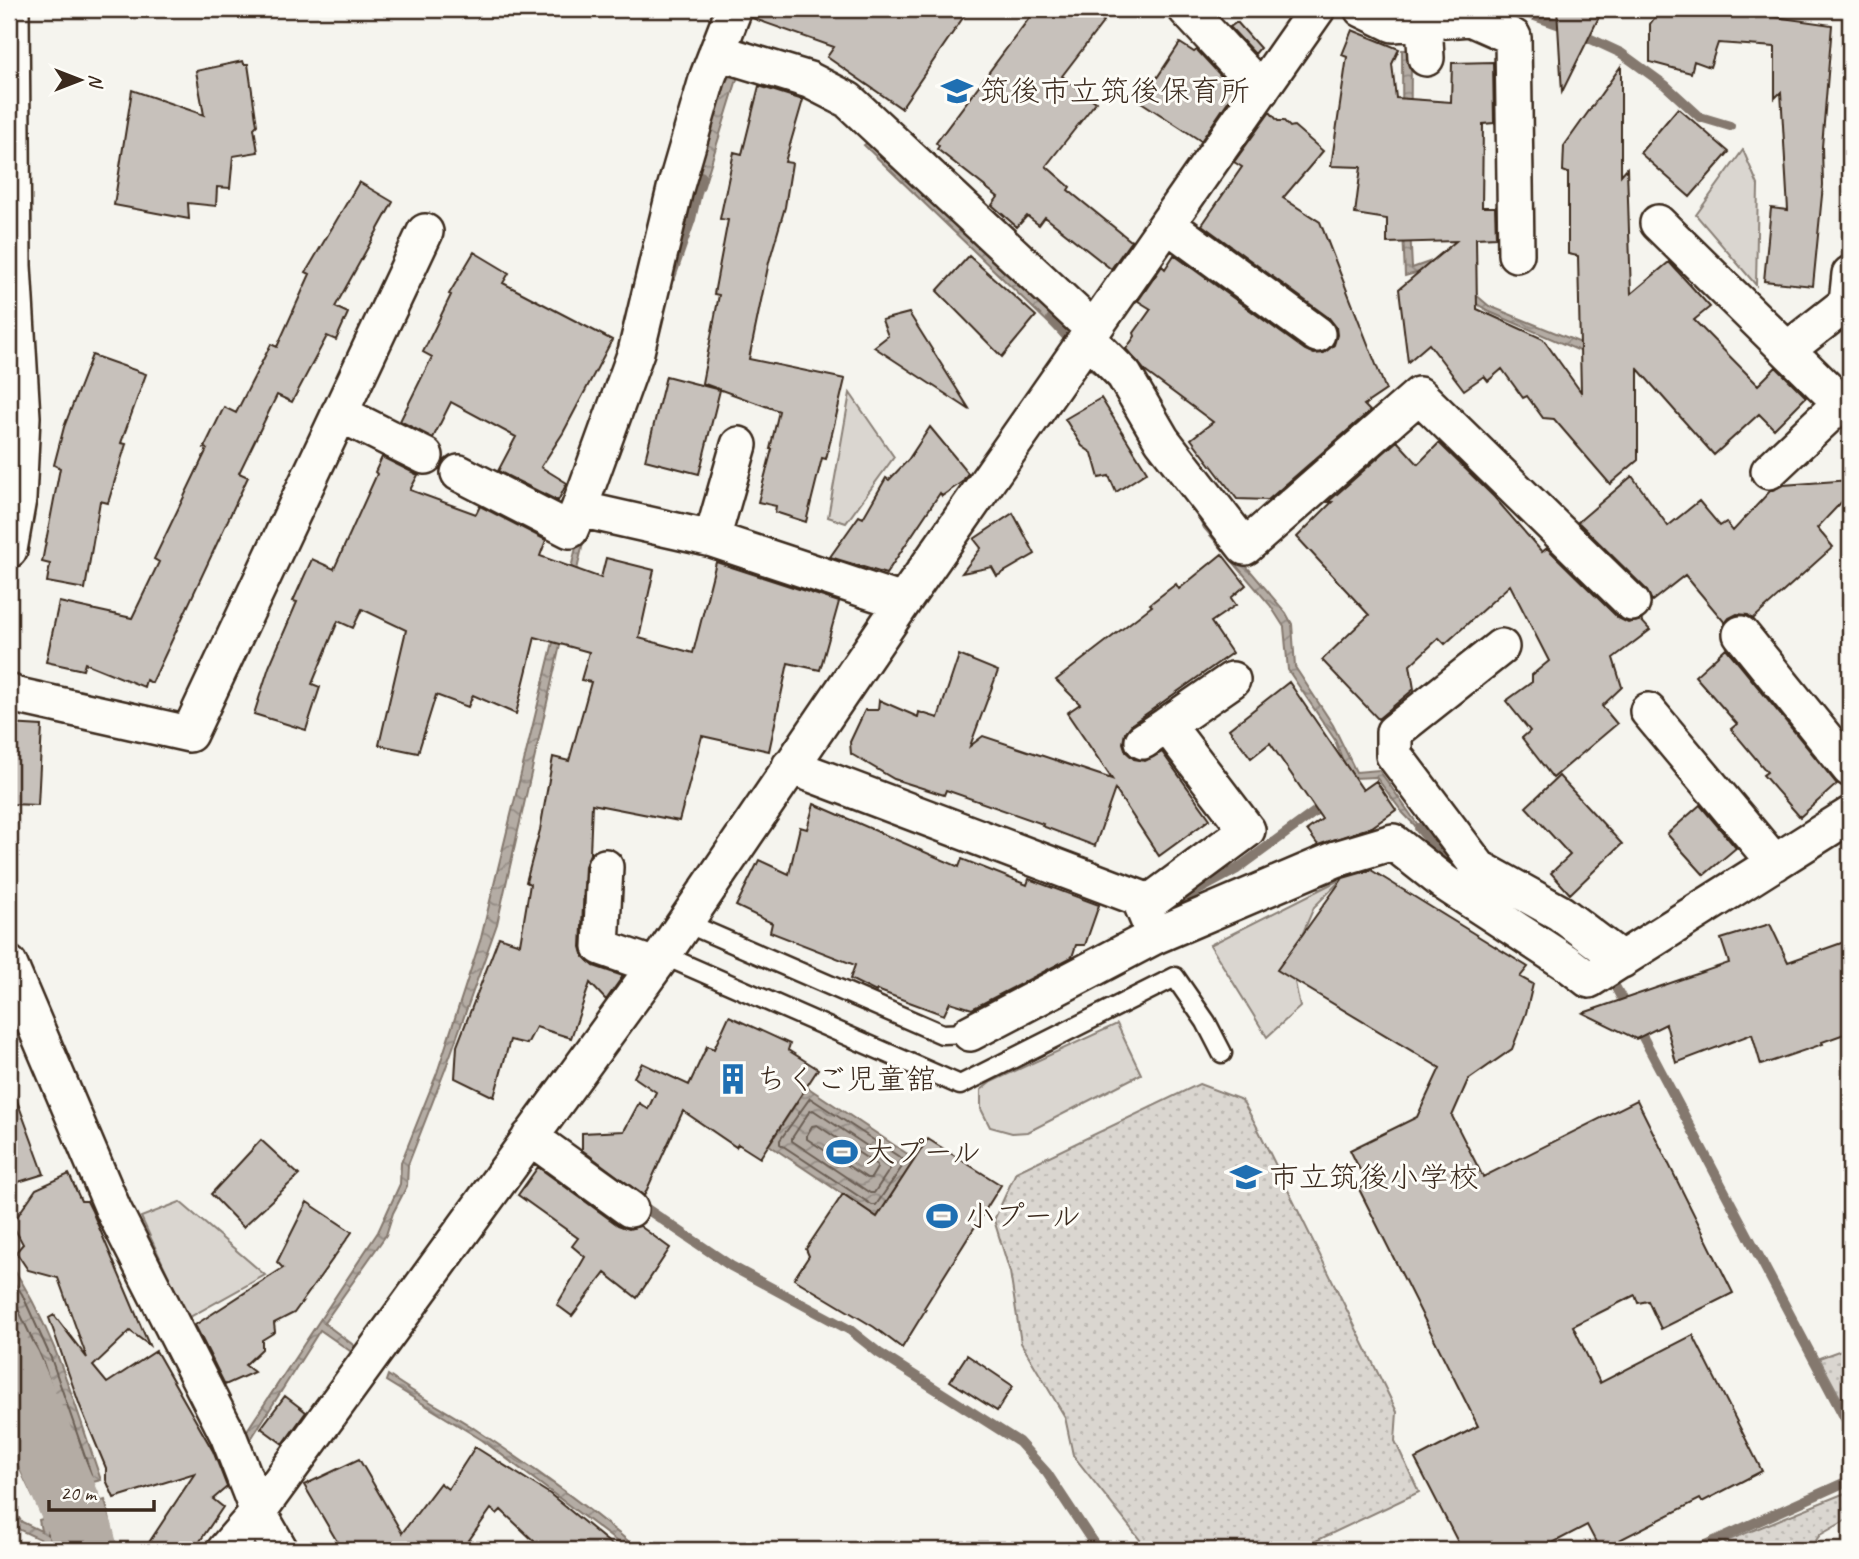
<svg xmlns="http://www.w3.org/2000/svg" width="1859" height="1559" font-family="Caveat,'Klee One',sans-serif">
  <style>
    .grass { fill: url(#grass-dots); stroke: #8a8077; stroke-width: 2 }
    .garden { fill: #dad6d0; stroke: #8a8077; stroke-width: 2 }
    .water { fill: url(#water-waves); stroke: #84786e; stroke-width: 2 }
    .lines { fill: none; stroke-linecap: round; stroke-linejoin: round }
    .shore { stroke: #6b5e54; stroke-width: 2 }
    .stream { stroke: #84786e; stroke-width: 10 }
    .river { stroke: #b4aca4; stroke-width: 63 }
    .building { fill: #c7c1bb; stroke: #3b2a1e; stroke-width: 2 }
    .lane-casing { stroke: #3b2a1e; stroke-width: 23 }
    .street-casing { stroke: #3b2a1e; stroke-width: 40 }
    .lane { stroke: #fdfcf7; stroke-width: 18 }
    .street { stroke: #fdfcf7; stroke-width: 35 }
    .labels { text-anchor: middle; dominant-baseline: central; stroke-width: 6; stroke-linejoin: round; paint-order: stroke }
    .poi-label { font-size: 30px; fill: #3b2a1e; stroke: #fdfcf7; text-anchor: start }
  </style>
  <defs>
    <pattern id="grass-dots" width="8" height="8" patternUnits="userSpaceOnUse" patternTransform="scale(1.75)"><rect width="8" height="8" fill="#dad6d0"/><path d="M2 2h.1M6 6h.1" fill="none" stroke="#bcb8b2" stroke-width="1.8" stroke-linecap="round"/></pattern>
    <pattern id="water-waves" width="16" height="10" patternUnits="userSpaceOnUse" patternTransform="scale(1.75)"><rect width="16" height="10" fill="#b4aca4"/><path d="M0 5q4-4 8 0t8 0" fill="none" stroke="#948c85"/></pattern>
  </defs>
  <rect width="100%" height="100%" fill="#f5f4ee"/>
  <filter id="ink" filterUnits="userSpaceOnUse"><feTurbulence type="fractalNoise" baseFrequency=".0143" numOctaves="2"/><feDisplacementMap in="SourceGraphic" scale="14" xChannelSelector="R" yChannelSelector="G"/><feConvolveMatrix kernelMatrix="1 2 1 2 8 2 1 2 1" color-interpolation-filters="sRGB"/></filter>
  <g filter="url(#ink)">
    <path class="grass" d="M1199,1084l43,16 14,25 141,287 -2,29 24,51 -122,58h-149l-75,-95 -8,-38 -44,-74 -11,-71 -16,-52 22,-48z
      M1850,1347v69l-31,-58z
      M1850,1491v27l-30,17 -11,15h-77l-8,-8z"/>
    <path class="garden" d="M1743,150l15,35 -2,100 -60,-70z
      M850,393l44,64 -48,66 -18,-6z
      M1343,878l-29,29 -12,28 -8,42 6,30 -33,30 -57,-92z
      M1117,1024l24,50 -113,58 -16,1 -22,-6 -9,-18v-19l10,-8z
      M180,1202l85,73 -77,43 -47,-101z"/>
    <path class="water" d="M1402,50h9l-1,177 2,41 23,-8 54,46 92,37 1,9 -90,-39 -20,-12 -38,-33 -29,8 -2,-46z
      M728,73l10,3 -35,113 -8,-4z
      M868,142l195,185 -5,5 -194,-187z
      M1089,359l15,12 121,170 61,72 6,11 3,43 38,58 23,47 23,-2 49,69 -25,-26 -27,-36 -22,1 -11,-17 -8,-21 -47,-70 -4,-43 -14,-22 -66,-77 -17,-33 -26,-26 -52,-82 -10,-11 -14,-9z
      M581,527l5,3 -89,394 -52,146 -37,95 -1,21 -14,27 -7,22 -62,88 40,30 -4,5 -40,-28 -69,109 -7,-4 134,-203 22,-48 1,-21 36,-90 44,-135z
      M807,1087l108,72 -38,58 -108,-72z
      M9,1262c45,66 66,144 92,218l-68,17 -24,-51z
      M388,1375c28,20 58,35 87,54 56,37 113,78 164,121h-11l-146,-110 -96,-59z
      M105,1500l12,50h-71l-2,-9 -24,-11 -11,-12v-13l13,17 19,9 -2,-11z"/>
    <g class="lines">
      <path class="shore" d="M810,1098l94,62v4l-28,41h-4l-92,-61v-4z
        M813,1110l78,52 1,4 -18,27h-4l-78,-52v-3l17,-26z
        M817,1125l60,40v3l-6,10h-4l-60,-39v-4l5,-9z
        M9,1275l13,19 29,64 40,116 -53,14 -20,-40 -9,-4
        M9,1290l34,72 36,106 -37,10c-9,-15 -12,-41 -33,-43
        M9,1312l24,54 32,95 -17,4c-10,-18 -14,-39 -39,-40
        M52,1550l-1,-11 -4,-5 2,-9 48,-15 4,3 8,37
        M61,1550l-2,-19 32,-10 3,3 6,26"/>
      <path class="stream" d="M1515,9l48,17 58,27 44,32 35,32 30,9
        M671,277l20,-58 10,-43
        M1051,319l24,27
        M1419,828l40,47
        M1180,900l57,-31 90,-66
        M1606,975l9,11 14,26
        M1637,1026l213,402
        M638,1203l93,63 119,64 29,23 140,89 28,31 51,77
        M1694,1550l156,-70"/>
      <path class="river" d="M9,1364l73,169 4,17"/>
    </g>
    <path class="building" d="M754,9h215l-68,99 -74,-51 7,-10 -82,-29z
      M1036,9h52l16,12 -42,55 34,26 -50,64 24,21 -2,3 63,51 -20,28 -66,-52 -6,8 -12,-9 -10,11 -25,-22 6,-8 -61,-48 2,-3 -3,-3z
      M1557,9h46l-41,83z
      M1661,9h67l-2,5 20,-1 86,12 -10,122 1,38 -10,101 -49,-5 7,-73 17,2 -7,-118 -6,6v-51l-57,-4 -8,24 -16,-6 -3,12 -41,-11v-38z
      M1237,22l23,26 -5,6 -25,-27z
      M1352,30l47,19 -7,15 4,34 55,4 1,-39 41,-1 1,61 -11,1 -1,83h13l1,30 -20,1 1,71 66,30 38,53 -3,-136 -10,-2v-81l-5,-2 1,-25 57,-80v109l6,-7 4,126 38,-32 41,45 -16,13 64,65 18,-18 30,30 -32,32 -15,-15 -45,41 -76,-86v91l-28,24 -56,-65 -11,-1 -16,-22 -4,2 -21,-29 -14,12 -4,-5 -20,14 -35,-46 -21,18 -9,-73 57,-48 -69,2v-24l-32,-5 6,-47 -30,-1 16,-109 -5,-2z
      M1180,43l14,9 3,-2 38,41 -34,50 -60,-39z
      M243,61l1,3h4l9,61 -3,3 4,24 -25,4 -3,32 -13,-1 -1,19 -28,-3 1,16 -75,-14 18,-115 72,25 -8,-44z
      M759,86l44,14 -18,62 7,1 -7,44 -16,55 -20,97 96,20 -19,80 -4,-1 -16,64 -31,-10 1,-6 -18,-4 14,-53h-2l9,-38 -77,-28 17,-88 -5,-1 14,-74 -8,-1 14,-67 8,2z
      M1678,108l51,44 -39,45 -50,-44z
      M1270,112l8,9h6l6,6 4,-1 29,25 -40,47 37,24 66,168 -22,15 6,6 -102,89 -31,-1 -46,-60 22,-17 -67,-50 -20,-23 9,-13 -1,-3 17,-24 -13,-8 24,-35 3,3 9,-14 131,95 9,4 10,-1 10,-8 3,-10 -1,-8 -7,-9 -127,-93 40,-58 -8,-5z
      M359,182l34,20 -58,105 13,6 -12,27 -9,-4 -35,66 -15,-7 -38,78 9,4 -96,206 -6,-3 -2,7 -59,-24 -2,7 -37,-8 13,-60 73,16 27,-56 -5,-3 53,-110 -3,-1 20,-41 12,6 35,-69 6,3 33,-73 -4,-2z
      M474,252l35,21 -6,10 109,57 -49,93 -22,34 26,16 -9,18 -60,-30 18,-34 -65,-35 -18,36 -33,-17 32,-64 -9,-5 28,-57 -2,-1z
      M969,256l67,60 -34,41 -65,-66z
      M909,313l61,97 -96,-63 14,-11 -6,-16z
      M92,355l54,19 -25,69 5,1 -18,59 -8,-2 -15,88 -38,-7 3,-18 -8,-2 18,-94 -6,-3 10,-38z
      M666,376l54,14 -21,84 -54,-14z
      M1101,398l46,74 -31,20 -7,-16 -10,2 -7,-25 -10,-7 -17,-27z
      M930,427l38,46 -6,9 -20,14 -2,-3 -54,81 -56,-17 29,-41 4,2 23,-40 3,2 19,-20z
      M1397,441l21,23 21,-21 55,54 48,55 5,-4 71,70 10,5 13,-3 9,10 -37,28 9,29 -20,19 15,18 -64,54 -31,-40 8,-7 -24,-30 26,-19v-7l17,-14 -39,-76 -65,59 -6,-6 -29,27 4,24 -36,30 -56,-59 47,-45 -72,-78 35,-35h-4z
      M382,457l36,18 -8,15 66,24 4,-8 66,34 -6,16 61,22 5,-20 48,12 -15,68 54,15 23,-91 123,40 -19,68 -32,-7 -19,88 -67,-15 -23,85 -87,-17 -2,50 -5,12 -4,81 3,10 10,9 29,10 -17,24 -16,-17 -19,55 -35,-11 -9,17 -17,-4 -16,57 -39,-19 2,-32 42,-109 21,7 10,-60 -4,-2 14,-52 13,-73 16,4 22,-79 -10,-2 8,-28 -54,-15 -19,77 -43,-19 -5,12 -32,-12 -18,58 -39,-8 27,-115 -44,-21 -9,19 -15,-7 -26,63 8,3 -14,43 -52,-16 15,-47 28,-65 -4,-1 19,-42 22,10 43,-95 -2,-2z
      M1632,476l36,50 31,-25 21,25 6,-4 7,9 37,-40 13,-6 67,-5v13l-33,35 16,19 -80,72 -5,-4 -11,-1 -8,4 -4,5 -40,-48 -33,26 -6,-12 -68,-67z
      M1013,513l22,41 -38,22 -5,-9 -30,6 19,-25 -7,-9z
      M1222,554l24,31 -15,13 5,7 -25,17 21,31 -100,71 -7,9 -2,10 3,9 8,7 11,2 17,-9 48,67 -51,37 -44,-67 -20,57 -53,-20 1,-2 -97,-34 -2,5 -50,-16 -43,-25 -1,-12 15,-32h13l1,-10 39,17 1,-5 19,6 21,-63 39,16 -28,75 13,-10 129,43 -45,-66 13,-9 -24,-24 96,-74 -2,-2 26,-20 3,5z
      M1726,648l111,136 -37,33 -37,-42 4,-3 -36,-43 6,-5 -42,-48z
      M1289,682l74,108 13,-9 20,29 -24,17 -54,18 -11,-15 15,-11 -52,-76 -19,15 -22,-29z
      M9,724l33,2 -4,79 -29,-1z
      M1559,776l63,68 -52,50 -19,-21 19,-18 -44,-48z
      M814,804l145,63 3,-8 65,26 2,-6 70,26 -14,40h-9l-4,12 -100,52 -22,-7 -6,13 -67,-25 -1,2 -26,-13 5,-14 -85,-33 2,-9 -36,-17 23,-46 30,14 11,-47 7,2z
      M1700,805l36,43 -32,27 -37,-41z
      M1371,870l157,97 -8,10 13,7 -7,29 -14,36 -44,31 -16,36 31,61 154,-77 96,193 -72,36 -13,-28 -10,2 -3,-8 -62,31 27,57 93,-48 69,136 -60,31 -2,-3 -100,51 -13,-25 -48,25h-77l-47,-91 63,-33 -119,-237 8,-5 -17,-34 67,-33 23,-49 -163,-98 66,-92z
      M1770,924l18,38 62,-22v92l-28,10 1,2 -62,21 -9,-31 -76,29 -10,-39 -30,15 -53,-26 146,-50 -8,-24z
      M729,1016l61,28 -2,6 30,19 -58,89 -22,-14 -2,3 -53,-36 -39,85 -62,-46v-17l42,-2 15,-28 9,6 8,-17 -22,-15 8,-14 47,22 18,-39 7,3z
      M9,1087h3l32,87 -35,11z
      M928,1139l73,46 -77,123 2,1 -24,39 -28,-21 -80,-48 15,-23 -3,-7 37,-55 34,23z
      M261,1140l38,35 -56,52 -32,-33z
      M538,1167l80,58 11,4 11,-3 30,22 -33,50 -32,-25 -33,43 -15,-11 28,-48 -13,-11 6,-8 -60,-43z
      M69,1174l12,27h6l5,10 57,134 -19,-14 -37,35 14,17 49,-32 57,100 14,36 -14,12 10,8 -29,43h-50l51,-77 -81,25 -8,-18v-12l-26,-62 -31,-88 5,-3 33,43 -29,-80 -30,-8 -12,-18 7,-8 -11,-20 24,-35z
      M307,1202l45,30 -58,81 -20,10 1,9 -13,8v9l-17,16 9,7 -29,13 -30,-60 88,-57 -6,-6z
      M967,1355l46,31 -16,25 -47,-30z
      M285,1396l21,16 -23,32 -22,-16z
      M475,1447l75,47 68,56h-70l-4,-5h-6l-37,-35 -4,4 -6,-5 -29,41h-120l-38,-65 55,-26 43,74 38,-50 8,6z"/>
    <g class="lines">
      <defs>
        <path id="lane" d="M684,922l258,112 28,-1
          M663,955l297,130 215,-108 31,45 16,31"/>
        <path id="street" d="M734,9l-26,67 -33,113 -39,163 -57,157 133,30 191,63
          M1186,9l75,81
          M1362,9l31,15 77,-6 43,19 3,217
          M1424,22l2,36
          M717,52l92,28 39,20 245,229
          M1658,223l183,180 -72,68
          M1168,225l149,109
          M1850,274l-3,29h3
          M1087,338l37,37 38,65 83,107 174,-152 213,208
          M1787,350l60,-47
          M339,413l86,43
          M459,473l111,57 9,-21
          M712,539l27,-94
          M9,550l9,-51 4,-82 -9,-151 -2,-257
          M1741,634l109,135
          M1501,647l-107,85v23l85,113 81,45 62,47
          M9,692l5,3 175,39 236,-502
          M1648,711l127,152
          M1143,741l24,-16
          M790,766l349,132 16,38
          M605,867l-4,80 54,19
          M1143,907l104,-77 -80,-105 65,-45
          M9,964l105,247 114,224 30,77 22,38
          M970,1033l185,-97 181,-77 57,-17 52,41 122,80 22,17 261,-165
          M530,1137l100,72
          M225,1550l33,-38 405,-557 240,-353 414,-593"/>
      </defs>
      <use href="#lane" class="lane-casing"/>
      <use href="#street" class="street-casing"/>
      <use href="#lane" class="lane"/>
      <use href="#street" class="street"/>
    </g>
  </g>
  <defs>
    <symbol id="school-bare" viewBox="-9 -9 18 18"><path d="M0-5L7-2L0 1L-7-2ZM-4 1L0 2.5L4 1V4Q0 6-4 4Z" fill="#1f6fb2" stroke="#fdfcf7" stroke-width="2.5" paint-order="stroke"/></symbol>
    <symbol id="building-bare" viewBox="-9 -9 18 18"><path d="M-4-6H4V6H1V3H-1V6H-4ZM-2.5-4.3h1.7v1.8h-1.7ZM.8-4.3h1.7v1.8H.8ZM-2.5-1h1.7V.8h-1.7ZM.8-1h1.7V.8H.8Z" fill="#1f6fb2" stroke="#fdfcf7" stroke-width="2.5" paint-order="stroke"/></symbol>
    <symbol id="stadium-bare" viewBox="-9 -9 18 18"><path d="M0-5a6.5 5 0 1 0 0 10a6.5 5 0 1 0 0-10ZM-3.5-1.8h7v3.6h-7Z" fill="#1f6fb2" stroke="#fdfcf7" stroke-width="2.5" paint-order="stroke"/></symbol>
  </defs>
  <g fill-rule="evenodd">
    <use href="#school-bare" x="935" y="69" width="44" height="44"/>
    <use href="#building-bare" x="711" y="1057" width="44" height="44"/>
    <use href="#stadium-bare" x="820" y="1130" width="44" height="44"/>
    <use href="#school-bare" x="1224" y="1155" width="44" height="44"/>
    <use href="#stadium-bare" x="920" y="1194" width="44" height="44"/>
  </g>
  <g class="labels">
    <g class="poi-label">
      <text x="980" y="91">筑後市立筑後保育所</text>
      <text x="756" y="1079">ちくご児童舘</text>
      <text x="865" y="1152">大プール</text>
      <text x="1269" y="1177">市立筑後小学校</text>
      <text x="965" y="1216">小プール</text>
    </g>
  </g>
  <rect width="1859" height="1559" fill="none" stroke="#fdfcf7" stroke-width="35"/>
  <rect x="18" y="18" width="1824" height="1524" fill="none" stroke="#3b2a1e" stroke-width="2.5" filter="url(#ink)"/>
  <g transform="translate(80 80) rotate(90)" stroke="#fdfcf7" stroke-width="5" paint-order="stroke">
  <path d="M0-5L12 26L0 18L-12 26Z" fill="#3b2a1e"/>
  <text y="-10" font-size="19" font-weight="bold" text-anchor="middle" fill="#3b2a1e">N</text>
  </g>
  <path d="M49 1500v10h105v-10" fill="none" stroke="#3b2a1e" stroke-width="3.5"/>
  <text x="60" y="1500" font-size="21" fill="#3b2a1e" stroke="#fdfcf7" stroke-width="5" paint-order="stroke">20 m</text>
</svg>
